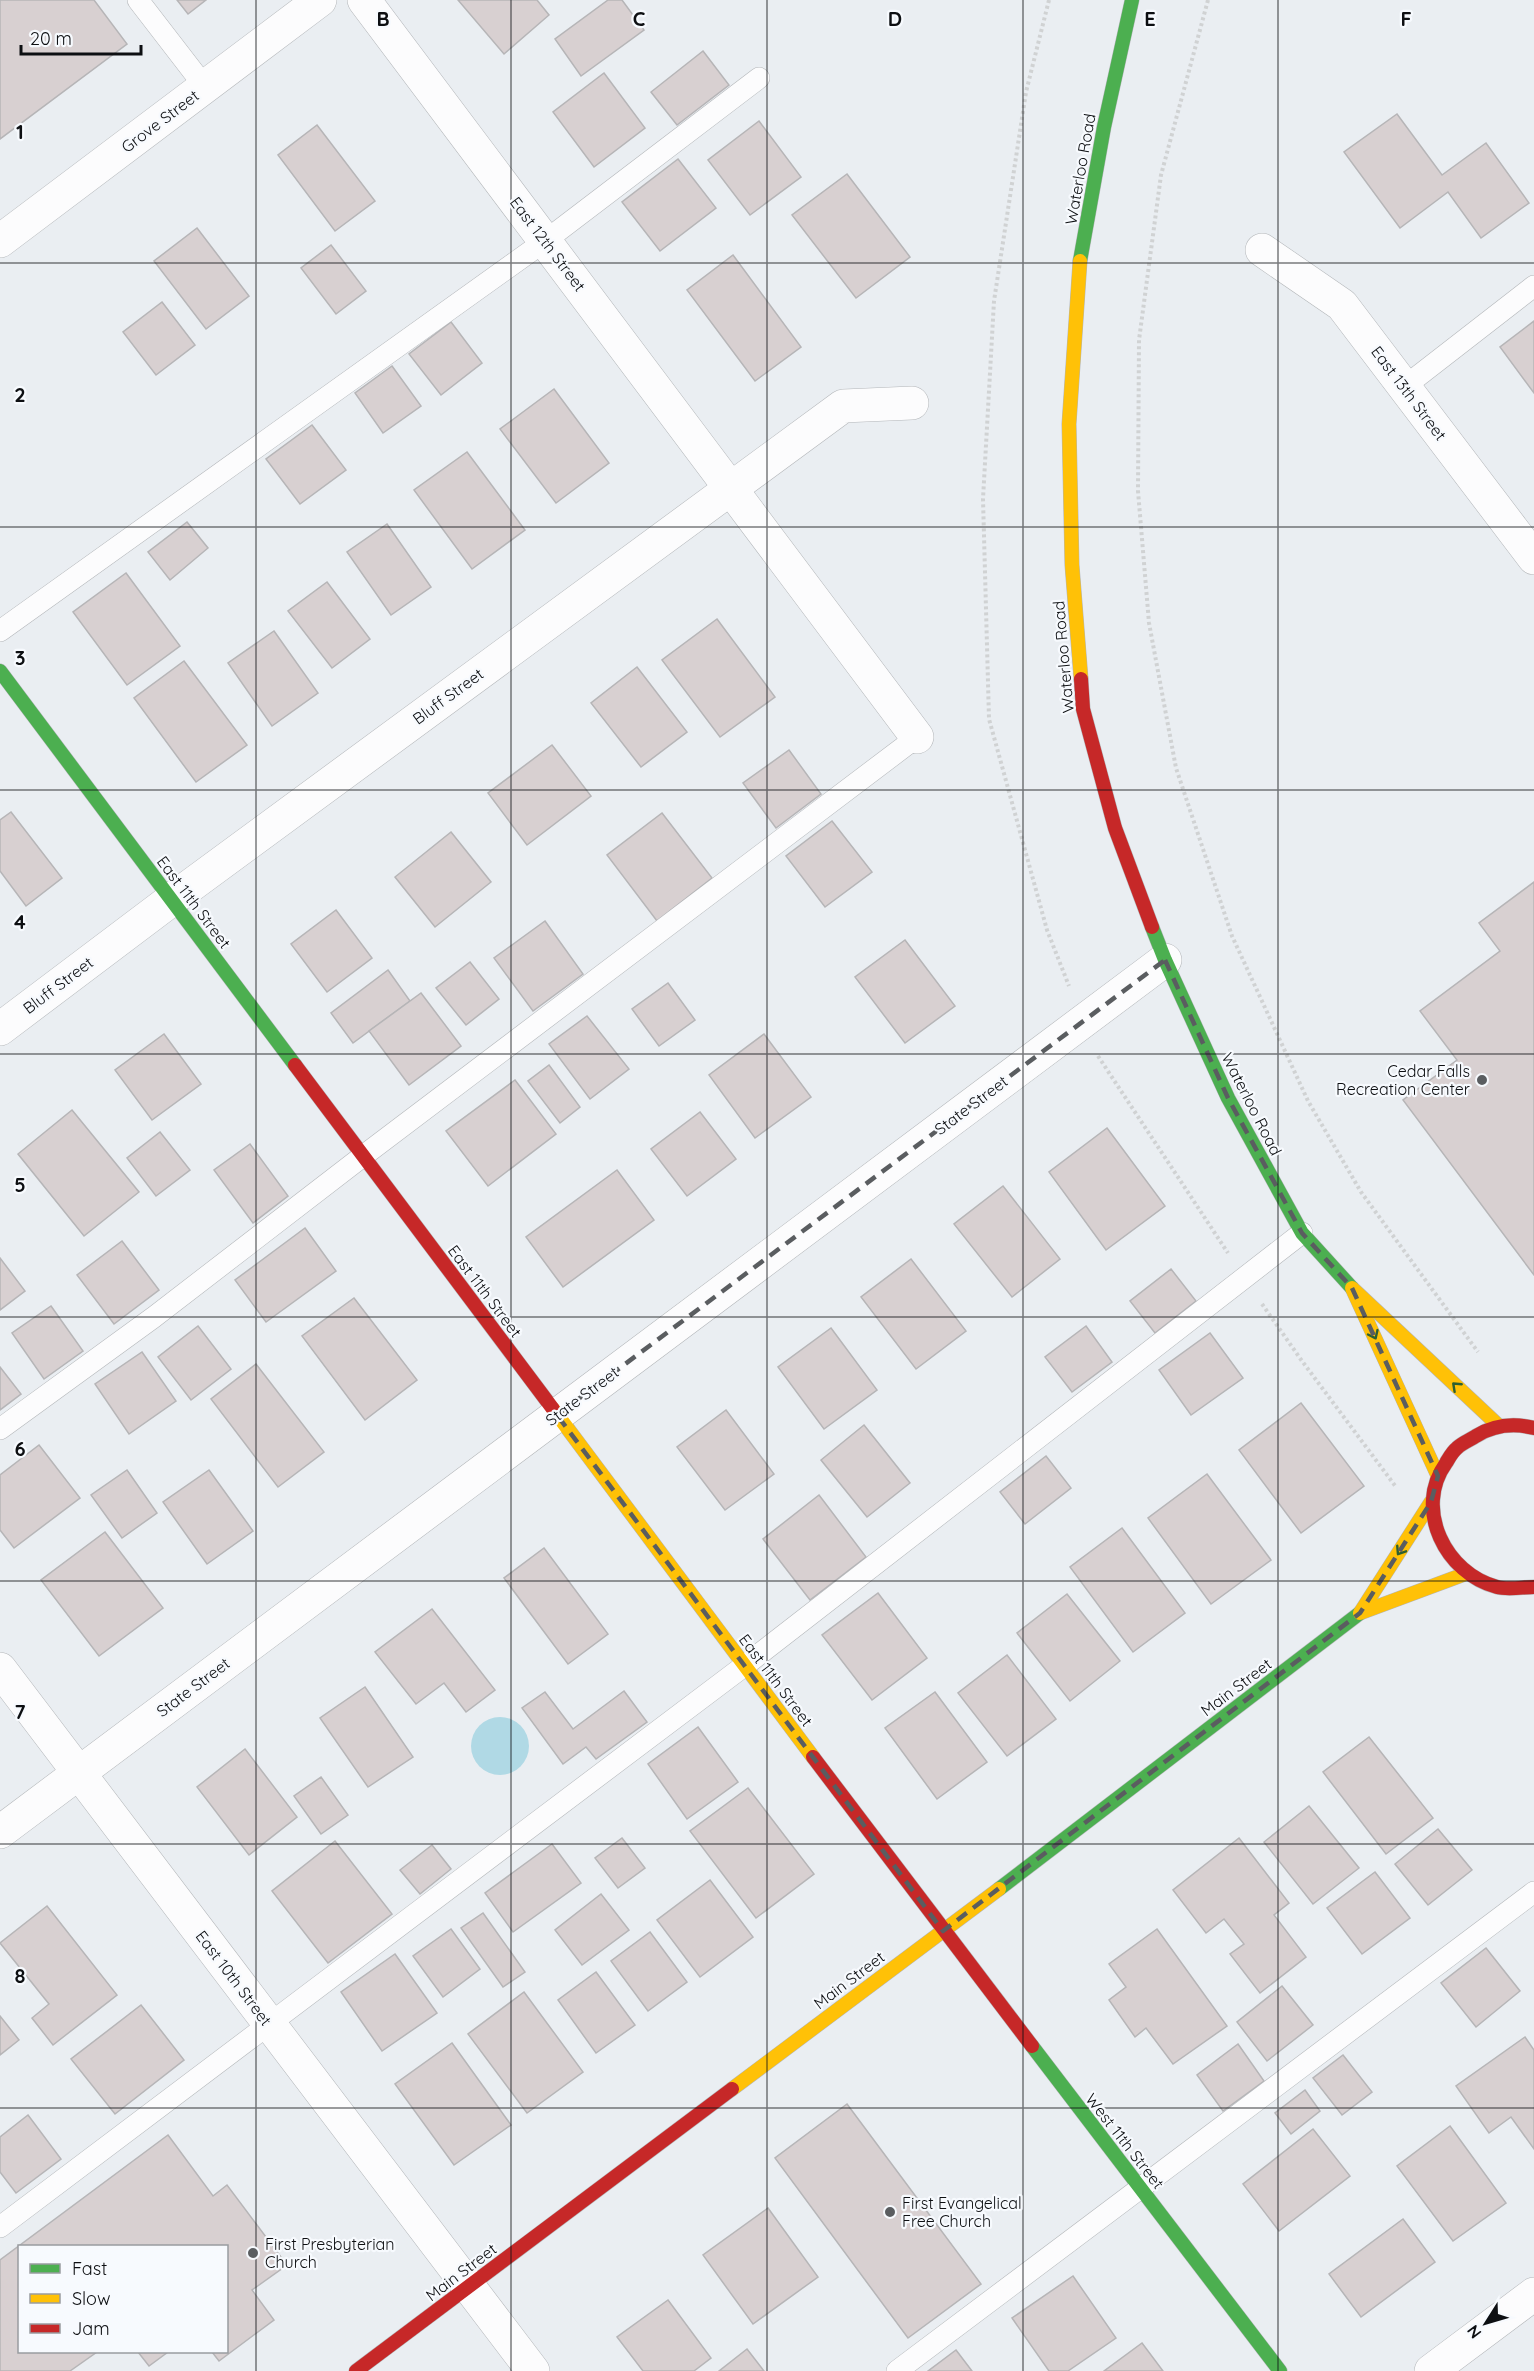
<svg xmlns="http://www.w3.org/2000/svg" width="1534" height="2371" font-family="Quicksand,sans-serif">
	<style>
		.water { fill: #b0d9e5 }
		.building { fill: #d8d0d1; stroke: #b6b5b7; stroke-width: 1.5 }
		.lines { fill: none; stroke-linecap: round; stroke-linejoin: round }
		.lane-casing { stroke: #b3b6b9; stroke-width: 22 }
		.street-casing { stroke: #b3b6b9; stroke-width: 34 }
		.fast-casing { stroke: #b3b6b9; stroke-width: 15 }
		.slow-casing { stroke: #b3b6b9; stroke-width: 15 }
		.jam-casing { stroke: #b3b6b9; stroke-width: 15 }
		.path { stroke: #d0d2d3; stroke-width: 4; stroke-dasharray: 3 3; stroke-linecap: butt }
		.lane { stroke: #fcfcfd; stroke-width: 21 }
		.street { stroke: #fcfcfd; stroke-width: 33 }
		.fast { stroke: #4caf50; stroke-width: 14 }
		.slow { stroke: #ffc107; stroke-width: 14 }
		.jam { stroke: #c62828; stroke-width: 14 }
		.oneway { stroke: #2c5f31 }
		.marked { fill: none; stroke: #5a5d60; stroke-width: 4.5; stroke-dasharray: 12 8; stroke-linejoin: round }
		.grid { fill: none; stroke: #0d0f12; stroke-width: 1.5; stroke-opacity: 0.55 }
		.poi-dot { fill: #5a5d60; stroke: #f7fafe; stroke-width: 2 }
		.labels { text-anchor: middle; stroke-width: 4.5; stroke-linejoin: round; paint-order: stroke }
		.street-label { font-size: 16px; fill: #0d0f12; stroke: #f7fafe }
		.poi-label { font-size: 16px; fill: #0d0f12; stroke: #f7fafe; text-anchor: start }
		.grid-label { font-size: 20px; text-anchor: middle; font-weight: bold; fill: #0d0f12; stroke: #f7fafe; stroke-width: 4.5; stroke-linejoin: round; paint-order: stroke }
	</style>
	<rect width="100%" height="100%" fill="#eaeef2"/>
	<circle class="water" cx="500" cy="1746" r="29"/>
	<g class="building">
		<polygon points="0,0 94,0 127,44 0,139"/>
		<polygon points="177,0 206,0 188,14"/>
		<polygon points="458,0 537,0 549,15 504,54"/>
		<polygon points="608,0 622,0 644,30 581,76 555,39"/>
		<polygon points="703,51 729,85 677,125 651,92"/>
		<polygon points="604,73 645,128 594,167 553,112"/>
		<polygon points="1397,114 1442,175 1486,143 1529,203 1481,238 1448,192 1400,228 1344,152"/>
		<polygon points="759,121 801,177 750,215 708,160"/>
		<polygon points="317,125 375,201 335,231 278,155"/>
		<polygon points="678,159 716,208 660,251 622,202"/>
		<polygon points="847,174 910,257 856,298 792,215"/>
		<polygon points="197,228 249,296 206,329 154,261"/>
		<polygon points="331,245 366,291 336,314 301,268"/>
		<polygon points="733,255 801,347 755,381 687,290"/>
		<polygon points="162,302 195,345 156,375 123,332"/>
		<polygon points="1534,321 1534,393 1500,347"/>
		<polygon points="451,322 482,363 441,395 409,354"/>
		<polygon points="392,366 421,406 383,433 355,393"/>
		<polygon points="554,389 609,463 556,503 500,429"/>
		<polygon points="312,425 346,470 300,504 266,459"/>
		<polygon points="467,452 525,530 472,569 414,490"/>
		<polygon points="187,522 208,548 170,580 148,552"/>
		<polygon points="387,524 431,587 391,615 347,552"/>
		<polygon points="126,573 180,646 127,685 73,612"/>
		<polygon points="327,582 370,639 332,668 288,611"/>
		<polygon points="717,619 775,697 720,737 662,660"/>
		<polygon points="274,631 318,693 272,726 228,663"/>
		<polygon points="184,661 247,745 196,782 134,698"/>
		<polygon points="637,667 687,732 641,767 591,703"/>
		<polygon points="552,745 591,796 527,845 488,793"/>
		<polygon points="789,750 821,794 776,828 743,783"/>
		<polygon points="11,812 62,878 26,906 0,871 0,820"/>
		<polygon points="662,813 712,878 657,921 607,855"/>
		<polygon points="832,821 872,872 825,907 786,856"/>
		<polygon points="451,832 491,882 435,927 395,877"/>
		<polygon points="1534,882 1534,1275 1403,1100 1457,1060 1420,1011 1500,951 1479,923"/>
		<polygon points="336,910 372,958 327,992 291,944"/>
		<polygon points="545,921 583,974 533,1011 494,958"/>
		<polygon points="905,940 955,1006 905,1043 855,977"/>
		<polygon points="470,962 499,999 466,1025 436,988"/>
		<polygon points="388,970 410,1001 353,1043 331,1013"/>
		<polygon points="668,983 695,1020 659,1046 632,1009"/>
		<polygon points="421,993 461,1046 409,1085 369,1031"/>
		<polygon points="587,1016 629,1069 590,1099 549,1044"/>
		<polygon points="164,1034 201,1084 152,1120 115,1070"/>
		<polygon points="764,1034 811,1097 755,1138 709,1075"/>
		<polygon points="549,1065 580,1107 560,1123 528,1081"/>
		<polygon points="515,1080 556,1134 488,1186 446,1131"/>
		<polygon points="72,1110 139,1192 84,1236 18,1154"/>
		<polygon points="700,1112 736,1159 687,1196 651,1149"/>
		<polygon points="1107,1128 1165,1206 1106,1250 1049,1172"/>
		<polygon points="160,1132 190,1170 156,1196 127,1158"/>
		<polygon points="250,1144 288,1196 253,1223 214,1170"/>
		<polygon points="617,1170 654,1220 563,1287 526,1237"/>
		<polygon points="1003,1186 1060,1259 1012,1297 954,1224"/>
		<polygon points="305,1228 336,1271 266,1322 235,1280"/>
		<polygon points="122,1241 159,1290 114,1324 77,1275"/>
		<polygon points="0,1258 25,1291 0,1310"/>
		<polygon points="911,1259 966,1331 916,1369 861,1297"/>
		<polygon points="1171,1269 1196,1301 1155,1333 1130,1301"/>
		<polygon points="354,1298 417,1380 365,1420 302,1336"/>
		<polygon points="51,1306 83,1351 44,1379 12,1333"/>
		<polygon points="198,1326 231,1369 191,1400 158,1357"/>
		<polygon points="1086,1326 1112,1362 1072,1392 1045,1357"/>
		<polygon points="831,1328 877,1390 824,1429 778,1367"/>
		<polygon points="1210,1333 1243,1378 1191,1415 1159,1370"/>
		<polygon points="142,1352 176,1401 129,1434 95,1384"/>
		<polygon points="256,1364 324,1452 278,1487 211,1399"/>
		<polygon points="0,1367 21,1394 0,1410"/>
		<polygon points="1301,1403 1364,1486 1301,1533 1239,1450"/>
		<polygon points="726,1410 774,1474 725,1510 677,1447"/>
		<polygon points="864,1425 910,1483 867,1517 821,1460"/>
		<polygon points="39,1445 80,1498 14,1548 0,1530 0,1475"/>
		<polygon points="1046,1456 1071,1488 1025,1524 1000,1492"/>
		<polygon points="127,1470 157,1513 122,1538 91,1495"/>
		<polygon points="209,1470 253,1531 207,1564 163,1502"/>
		<polygon points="1207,1474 1271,1560 1211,1604 1148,1518"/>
		<polygon points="819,1495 866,1557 810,1600 763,1539"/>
		<polygon points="1122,1528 1185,1613 1133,1652 1070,1567"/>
		<polygon points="105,1532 163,1608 99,1656 41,1580"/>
		<polygon points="544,1548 608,1634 568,1664 504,1578"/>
		<polygon points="878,1593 927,1658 872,1700 822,1635"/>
		<polygon points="1067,1594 1120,1661 1070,1701 1017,1633"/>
		<polygon points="432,1609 495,1690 466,1712 444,1683 416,1704 375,1652"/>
		<polygon points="1007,1655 1056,1719 1007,1756 958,1693"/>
		<polygon points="365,1687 413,1757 368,1787 320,1718"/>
		<polygon points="624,1691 647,1722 596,1759 586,1747 563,1764 522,1708 545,1692 573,1729"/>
		<polygon points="935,1692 987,1762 937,1799 885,1728"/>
		<polygon points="698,1727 738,1782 687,1819 648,1764"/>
		<polygon points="1369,1737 1433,1818 1386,1854 1323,1772"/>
		<polygon points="245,1749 297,1817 249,1855 197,1787"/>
		<polygon points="321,1777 348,1815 321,1834 294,1796"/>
		<polygon points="748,1788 814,1874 756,1918 690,1831"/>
		<polygon points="1309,1806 1359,1868 1313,1904 1264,1842"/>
		<polygon points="1438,1829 1472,1870 1428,1905 1395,1864"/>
		<polygon points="622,1838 645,1868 618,1888 595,1858"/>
		<polygon points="1239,1838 1289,1903 1274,1915 1306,1957 1260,1993 1230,1954 1244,1944 1224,1919 1206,1933 1173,1890"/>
		<polygon points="335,1841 392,1914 328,1963 272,1891"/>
		<polygon points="552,1844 581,1883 513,1932 485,1893"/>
		<polygon points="432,1845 451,1869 420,1894 400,1870"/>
		<polygon points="1375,1872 1410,1918 1362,1954 1327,1908"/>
		<polygon points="710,1880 753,1937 700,1977 657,1920"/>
		<polygon points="601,1894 629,1930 582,1965 555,1930"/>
		<polygon points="47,1906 117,1995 53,2045 32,2018 49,2004 0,1943"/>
		<polygon points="483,1913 525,1972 503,1987 461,1928"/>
		<polygon points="451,1929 480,1969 443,1997 413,1956"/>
		<polygon points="1157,1929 1227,2026 1173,2064 1146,2028 1135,2037 1109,2000 1126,1987 1109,1964"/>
		<polygon points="650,1932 687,1982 648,2011 611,1961"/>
		<polygon points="1486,1948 1520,1991 1476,2027 1441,1983"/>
		<polygon points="395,1954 437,2013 382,2051 341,1992"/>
		<polygon points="596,1972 635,2025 596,2053 558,2000"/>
		<polygon points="1282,1986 1313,2025 1267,2061 1237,2022"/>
		<polygon points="524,1992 583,2072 527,2113 468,2034"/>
		<polygon points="141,2005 184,2060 115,2114 71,2059"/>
		<polygon points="0,2016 19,2040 0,2055"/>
		<polygon points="1525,2037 1534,2050 1534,2149 1511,2117 1489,2133 1456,2086"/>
		<polygon points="452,2043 511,2125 454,2165 395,2084"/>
		<polygon points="1238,2044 1264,2081 1223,2111 1197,2075"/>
		<polygon points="1343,2055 1372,2092 1342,2115 1313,2078"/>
		<polygon points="1305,2090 1320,2111 1291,2134 1275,2113"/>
		<polygon points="847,2104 981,2284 908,2338 775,2158"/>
		<polygon points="28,2115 61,2159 16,2193 0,2172 0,2137"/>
		<polygon points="1450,2126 1506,2203 1453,2241 1397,2166"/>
		<polygon points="1313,2129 1350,2176 1279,2231 1243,2184"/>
		<polygon points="168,2135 213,2196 227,2185 287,2265 252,2290 274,2320 219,2361 212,2352 226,2352 226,2246 20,2246 20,2352 97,2352 70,2371 0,2371 0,2260"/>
		<polygon points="768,2208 818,2277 753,2324 703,2255"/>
		<polygon points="1403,2219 1435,2262 1361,2317 1329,2274"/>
		<polygon points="1073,2276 1116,2338 1068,2371 1049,2371 1012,2318"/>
		<polygon points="668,2300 711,2358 694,2371 643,2371 617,2337"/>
		<polygon points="1142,2343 1163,2371 1104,2371"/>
		<polygon points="747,2349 764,2371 719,2371"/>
		<polygon points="956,2350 972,2371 928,2371"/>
		<polygon points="138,2352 168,2352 149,2366"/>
	</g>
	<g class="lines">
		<g class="lane-casing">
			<g id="lane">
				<polyline points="138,0 205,87"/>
				<polyline points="1404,387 1534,286"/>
				<polyline points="0,631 545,241 759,78"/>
				<polyline points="0,1429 154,1317 363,1156 917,737"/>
				<polyline points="0,2227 744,1666 1302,1233"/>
				<polyline points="897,2371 1534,1892"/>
			</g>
		</g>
		<g class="street-casing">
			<g id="street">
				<polyline points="364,0 917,737"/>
				<polyline points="0,241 320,0"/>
				<polyline points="1262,250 1342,305 1534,558"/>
				<polyline points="0,1029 171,900 843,406 912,403"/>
				<polyline points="0,1669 533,2371"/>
				<polyline points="0,1832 1165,960"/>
				<polyline points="1431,2371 1534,2294"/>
			</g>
		</g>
		<g class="fast-casing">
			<g id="fast">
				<polyline points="1080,261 1104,127 1132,0"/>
				<polyline points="0,671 295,1065"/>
				<polyline points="1152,927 1165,960 1228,1098 1302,1233 1352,1288"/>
				<polyline points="999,1889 1360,1613"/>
				<polyline points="1032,2046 1280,2371"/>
			</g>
		</g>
		<g class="slow-casing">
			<g id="slow">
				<polyline points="1080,261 1069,424 1072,565 1081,679"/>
				<polyline points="553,1409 813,1757"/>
				<polyline points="1438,1476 1352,1288 1499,1426"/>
				<polyline points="1431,1502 1360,1613 1465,1574"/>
				<polyline points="732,2089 999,1889"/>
			</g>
		</g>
		<g class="jam-casing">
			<g id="jam">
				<polyline points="1081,679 1083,709 1115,828 1152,927"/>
				<polyline points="295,1065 553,1409"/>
				<path d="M 1534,1428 C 1514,1423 1494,1425 1476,1436 C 1470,1440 1462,1443 1457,1448 C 1452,1452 1449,1458 1446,1463 C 1413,1509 1446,1574 1497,1587 C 1508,1590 1523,1587 1534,1587"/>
				<polyline points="813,1757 1032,2046"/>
				<polyline points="356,2371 732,2089"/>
			</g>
		</g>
		<g class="path">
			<polyline points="1049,0 1026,92 994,301 983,499 989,719 1047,930 1069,986"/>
			<polyline points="1208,0 1161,175 1139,340 1138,491 1149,623 1176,768 1232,936 1308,1101 1361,1192 1478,1352"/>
			<polyline points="1098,1056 1228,1253"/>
			<polyline points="1262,1304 1302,1361 1396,1487"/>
		</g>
		<use href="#lane" class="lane"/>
		<use href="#street" class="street"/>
		<use href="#fast" class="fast"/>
		<use href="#slow" class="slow"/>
		<use href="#jam" class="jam"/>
	</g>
	<defs><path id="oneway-chevron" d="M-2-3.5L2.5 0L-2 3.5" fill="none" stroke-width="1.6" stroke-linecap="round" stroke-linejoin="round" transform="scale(1.5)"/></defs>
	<g class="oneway">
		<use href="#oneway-chevron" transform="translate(1374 1335) rotate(65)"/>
		<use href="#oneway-chevron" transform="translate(1456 1386) rotate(-137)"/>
		<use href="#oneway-chevron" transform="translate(1400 1551) rotate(123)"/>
	</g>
	<path class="marked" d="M 1165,960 L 1228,1098 L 1302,1233 L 1352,1288 L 1438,1476 L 1431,1502 L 1360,1613 L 943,1931 L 557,1415 Z"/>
	<path class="grid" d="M 256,0 L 256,2371M 511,0 L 511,2371M 767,0 L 767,2371M 1023,0 L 1023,2371M 1278,0 L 1278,2371M 0,263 L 1534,263M 0,527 L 1534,527M 0,790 L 1534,790M 0,1054 L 1534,1054M 0,1317 L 1534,1317M 0,1581 L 1534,1581M 0,1844 L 1534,1844M 0,2108 L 1534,2108"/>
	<g class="poi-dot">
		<circle cx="1482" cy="1080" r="6"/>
		<circle cx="890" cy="2212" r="6"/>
		<circle cx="253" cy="2253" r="6"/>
	</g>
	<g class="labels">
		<g class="street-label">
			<text transform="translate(160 121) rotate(-37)" y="6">Grove Street</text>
			<text transform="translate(1080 169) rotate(-80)" y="6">Waterloo Road</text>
			<text transform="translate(548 244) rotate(53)" y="6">East 12th Street</text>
			<text transform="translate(1409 393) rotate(53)" y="6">East 13th Street</text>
			<text transform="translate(1063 657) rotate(-95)" y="6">Waterloo Road</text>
			<text transform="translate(448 696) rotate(-36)" y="6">Bluff Street</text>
			<text transform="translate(194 902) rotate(53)" y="6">East 11th Street</text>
			<text transform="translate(58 985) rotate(-37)" y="6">Bluff Street</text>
			<text transform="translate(1252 1104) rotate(63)" y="6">Waterloo Road</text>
			<text transform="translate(971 1105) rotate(-37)" y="6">State Street</text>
			<text transform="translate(485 1291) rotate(53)" y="6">East 11th Street</text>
			<text transform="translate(582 1396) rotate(-37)" y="6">State Street</text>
			<text transform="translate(776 1680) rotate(53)" y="6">East 11th Street</text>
			<text transform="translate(193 1687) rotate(-37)" y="6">State Street</text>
			<text transform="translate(1236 1687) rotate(-37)" y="6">Main Street</text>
			<text transform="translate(234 1978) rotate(53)" y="6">East 10th Street</text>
			<text transform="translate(849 1980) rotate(-37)" y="6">Main Street</text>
			<text transform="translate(1125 2141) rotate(52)" y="6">West 11th Street</text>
			<text transform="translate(461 2272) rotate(-37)" y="6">Main Street</text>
		</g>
		<g class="poi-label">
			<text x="1470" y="1077" text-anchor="end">Cedar Falls<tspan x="1470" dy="18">Recreation Center</tspan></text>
			<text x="902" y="2209">First Evangelical<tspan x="902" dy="18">Free Church</tspan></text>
			<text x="265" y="2250">First Presbyterian<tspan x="265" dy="18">Church</tspan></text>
		</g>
	</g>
	<g class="grid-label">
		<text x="383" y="26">B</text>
		<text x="639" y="26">C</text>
		<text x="895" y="26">D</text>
		<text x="1150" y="26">E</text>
		<text x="1406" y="26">F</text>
		<text x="20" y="139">1</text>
		<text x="20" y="402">2</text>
		<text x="20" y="665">3</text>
		<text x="20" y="929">4</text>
		<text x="20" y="1192">5</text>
		<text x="20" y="1456">6</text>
		<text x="20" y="1719">7</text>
		<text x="20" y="1983">8</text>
	</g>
	<rect x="18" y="2245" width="210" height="108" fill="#f7fafe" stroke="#999ca0" stroke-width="1.5"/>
	<rect x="30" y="2264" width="30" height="9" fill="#4caf50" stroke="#999ca0" stroke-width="1.5"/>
	<text x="72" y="2275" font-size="18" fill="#0d0f12">Fast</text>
	<rect x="30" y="2294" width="30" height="9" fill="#ffc107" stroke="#999ca0" stroke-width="1.5"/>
	<text x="72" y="2305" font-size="18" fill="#0d0f12">Slow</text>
	<rect x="30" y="2324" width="30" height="9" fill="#c62828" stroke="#999ca0" stroke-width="1.5"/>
	<text x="72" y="2335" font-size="18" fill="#0d0f12">Jam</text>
	<g transform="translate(1486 2323) rotate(233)" stroke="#f7fafe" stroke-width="4.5" paint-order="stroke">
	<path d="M0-4.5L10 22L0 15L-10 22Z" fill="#0d0f12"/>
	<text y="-9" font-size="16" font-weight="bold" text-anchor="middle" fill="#0d0f12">N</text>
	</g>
	<path d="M21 45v9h120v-9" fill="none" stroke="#0d0f12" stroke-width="3"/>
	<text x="30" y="45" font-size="18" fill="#0d0f12" stroke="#f7fafe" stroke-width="4.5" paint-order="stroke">20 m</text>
</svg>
